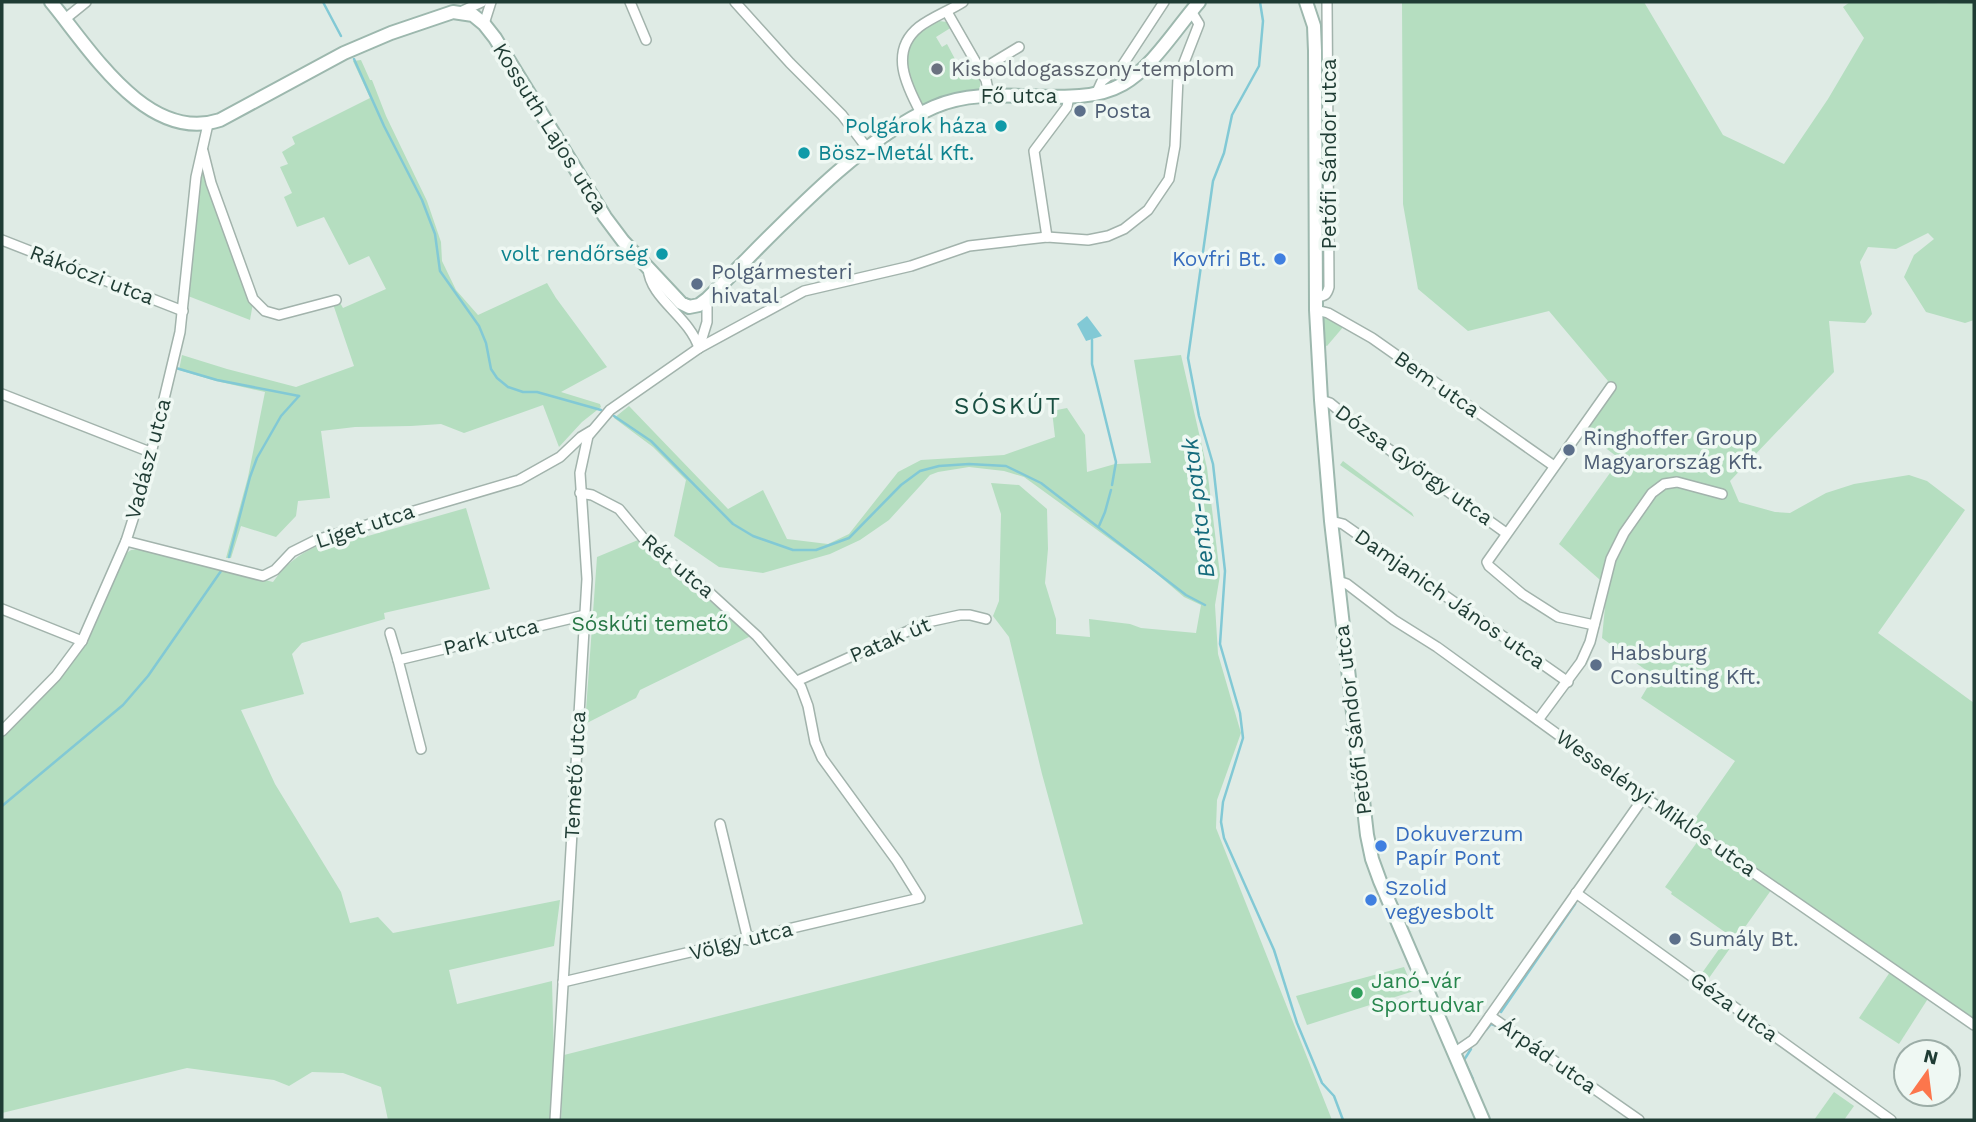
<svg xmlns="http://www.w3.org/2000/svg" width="1976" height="1122" font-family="'Work Sans',sans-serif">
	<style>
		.green { fill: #b5dec0 }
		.water { fill: #82c9d5 }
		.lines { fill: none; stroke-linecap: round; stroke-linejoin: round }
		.stream { stroke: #82c9d5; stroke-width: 2.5 }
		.street-casing { stroke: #a2b3ac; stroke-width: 12 }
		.secondary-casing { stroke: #9db8ae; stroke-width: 16 }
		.street { stroke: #fff; stroke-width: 9 }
		.secondary { stroke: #fff; stroke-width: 12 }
		.worship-dot { fill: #6b7280; stroke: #eff8f3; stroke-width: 2.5 }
		.service-dot { fill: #5c6f8a; stroke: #eff8f3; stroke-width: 2.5 }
		.culture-dot { fill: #0f9aa8; stroke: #eff8f3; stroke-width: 2.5 }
		.shop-dot { fill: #3f7fe0; stroke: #eff8f3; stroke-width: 2.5 }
		.leisure-dot { fill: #2e9e5b; stroke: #eff8f3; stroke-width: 2.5 }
		.labels { text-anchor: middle; stroke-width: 7; stroke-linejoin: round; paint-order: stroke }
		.worship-label { font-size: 21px; fill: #5b616d; stroke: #eff8f3; text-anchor: start }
		.street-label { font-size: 21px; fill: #1f3c34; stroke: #eff8f3 }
		.service-label { font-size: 21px; fill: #4e5e75; stroke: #eff8f3; text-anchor: start }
		.culture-label { font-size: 21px; fill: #0d838f; stroke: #eff8f3; text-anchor: end }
		.shop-label { font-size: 21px; fill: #366cbe; stroke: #eff8f3; text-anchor: start }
		.park-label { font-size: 21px; fill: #267644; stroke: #eff8f3 }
		.leisure-label { font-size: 21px; fill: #27864d; stroke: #eff8f3; text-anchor: start }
		.water-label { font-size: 23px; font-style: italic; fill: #156b7c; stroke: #eff8f3 }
		.quarter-label { font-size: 24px; letter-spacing: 2px; fill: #194f42; stroke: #eff8f3 }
	</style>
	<rect width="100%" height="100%" fill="#dfebe5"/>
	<g class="green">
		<path d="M 1402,2 L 1644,2 L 1723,135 L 1784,164 L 1828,99 L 1864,38 L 1843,7 L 1850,2 L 1928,2 C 1939,5 1961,2 1974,2 L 1974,320 L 1965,323 L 1926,312 L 1904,277 L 1914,255 L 1934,239 L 1928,233 L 1896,249 L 1868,247 L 1860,262 L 1872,314 L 1865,323 L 1829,321 L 1834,372 L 1730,481 L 1739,502 L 1775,512 L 1790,513 L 1826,493 L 1854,484 L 1909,475 L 1927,481 L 1965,510 L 1878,633 L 1974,703 L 1974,1025 L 1774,886 L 1709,978 L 1702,973 L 1729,935 L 1671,894 L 1672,892 L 1665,887 L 1700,838 L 1689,827 L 1735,761 L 1641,698 L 1654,676 L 1602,638 L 1607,586 L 1559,544 L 1620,459 L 1578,427 L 1608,381 L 1549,311 L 1468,331 L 1418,289 L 1403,204 Z"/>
		<path d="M 939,21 L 947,22 L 952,27 L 936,37 L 942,47 L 947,44 L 956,61 L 951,63 L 957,74 L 973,65 L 980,77 L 980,89 L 952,94 L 924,107 L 920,102 C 905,63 894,43 939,21 Z"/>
		<polygon points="361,60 370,80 372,80 386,116 427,201 441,242 442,261 456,290 478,315 547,283 556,298 607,367 561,392 600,404 601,407 582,422 559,447 543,405 464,433 441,424 411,426 355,427 321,431 330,498 298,501 296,516 276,537 241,526 231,558 226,558 248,477 265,392 216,381 179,370 182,355 227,369 296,387 354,366 333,304 339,301 343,308 386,289 369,256 349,265 324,217 297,227 284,197 292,193 280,167 288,164 282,152 295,144 292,137 370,98 353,61"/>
		<polygon points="203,167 253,303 250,320 188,296 199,177"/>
		<polygon points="1326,315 1344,326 1327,346 1322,344 1322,318"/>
		<polygon points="1181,355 1207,468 1220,575 1215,605 1218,654 1241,733 1217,800 1216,828 1332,1120 561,1120 564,1055 1083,924 1042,774 1009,637 993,616 999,601 1001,514 991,483 1019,485 1047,509 1048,549 1045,583 1056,619 1056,634 1090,637 1089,619 1130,624 1141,628 1196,633 1201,605 1184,597 1151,569 1024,477 1004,471 969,467 938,472 930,475 889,520 860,540 830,554 763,573 719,567 674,536 686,480 653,447 614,418 629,406 728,509 763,490 787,539 828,544 849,534 898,472 921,460 1004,455 1055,437 1052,411 1067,408 1085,435 1087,472 1115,464 1151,463 1134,360"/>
		<polygon points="1343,461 1412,513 1414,517 1340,465"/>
		<path d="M 466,508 L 490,589 L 384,613 L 385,619 L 302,643 L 292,654 L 304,694 L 241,710 L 275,784 L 341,892 L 350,923 L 378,917 L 393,933 L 560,900 L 554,946 L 449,970 L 457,1004 L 552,981 L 554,1058 L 551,1120 L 388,1120 L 381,1087 L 343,1073 L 312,1072 L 289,1086 L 274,1080 L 187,1068 L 2,1113 L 2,736 C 33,704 69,673 90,634 C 104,609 113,581 125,554 L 131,550 L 139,549 L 273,582 C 298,547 326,543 365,530 L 368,536 Z"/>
		<polygon points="638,540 751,636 640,690 636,698 585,724 597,557"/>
		<polygon points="1404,967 1414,991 1307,1025 1296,996"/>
		<polygon points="1890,972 1929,997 1899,1044 1859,1018"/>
		<polygon points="1834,1092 1854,1106 1844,1120 1814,1120"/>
	</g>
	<polygon class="water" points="1087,316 1102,336 1086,341 1077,324"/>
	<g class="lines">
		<g class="stream">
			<polyline points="323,2 341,36"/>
			<polyline points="1260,2 1263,21 1259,66 1232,115 1224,153 1213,181 1188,358 1199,416 1213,464 1225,571 1220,644 1240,713 1243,738 1223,802 1221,822 1224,838 1274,950 1297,1023 1322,1083 1334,1096 1343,1120"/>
			<polyline points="354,59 384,126 422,200 435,234 440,271 479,326 486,343 491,369 497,378 508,387 523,392 537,392 601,410"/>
			<polyline points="1092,340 1092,364 1116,462 1112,485"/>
			<polyline points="176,368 217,380 299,396"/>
			<polyline points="614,416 651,441 733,524 753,536 793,550 816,550 849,538 901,485 920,471 939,466 969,464 1006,466 1041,483 1186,595 1205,605"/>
			<polyline points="1099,526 1105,512 1111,490"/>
			<polyline points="229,557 250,477 257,458 281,416 299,396"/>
			<polyline points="2,806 123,705 148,676 221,571"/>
			<polyline points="1501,1012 1575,904"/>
			<polyline points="1486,1030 1491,1024 1497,1026"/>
			<polyline points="1471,1049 1464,1060 1473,1079"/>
		</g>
		<g class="street-casing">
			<g id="street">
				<polyline points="630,2 646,40"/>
				<polyline points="735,2 790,63 842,115 867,148"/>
				<polyline points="460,12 482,2"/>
				<polyline points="947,12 986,80 989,94"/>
				<polyline points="65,19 86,2"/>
				<polyline points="484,24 491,2"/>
				<polyline points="981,70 1019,47"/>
				<polyline points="1097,92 1102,81 1122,66 1164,2"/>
				<path d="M 921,113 C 906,85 889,51 919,27 C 932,17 949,11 963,2"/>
				<polyline points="203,151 211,183 253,299 265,311 279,315 336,300"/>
				<polyline points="1047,237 1034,151 1067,107 1069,96"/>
				<polyline points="2,240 183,311"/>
				<path d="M 648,268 C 650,299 689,316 699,348 L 804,291 L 911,266 L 969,246 L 1047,237 L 1088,240 L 1108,236 L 1124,229 L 1148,210 L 1169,179 L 1175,146 L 1178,78 L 1199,24 L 1191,11"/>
				<path d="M 1316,297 C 1325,296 1327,295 1329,287 L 1327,2"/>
				<polyline points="1316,310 1328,313 1372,338 1554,466"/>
				<polyline points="2,394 150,452"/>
				<polyline points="1321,400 1330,403 1373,438 1506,533"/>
				<polyline points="1331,521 1343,524 1568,682"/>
				<polyline points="126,541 263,576 275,570 292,552 316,540 519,480 560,457 581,437 591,431"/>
				<polyline points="1338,581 1347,584 1394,620 1437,647 1644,797 1974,1025"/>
				<polyline points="2,609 82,641"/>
				<polyline points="1594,625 1558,617 1522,594 1489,566 1487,562 1611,387"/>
				<polyline points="390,633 398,660"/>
				<polyline points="797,681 928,622 960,615 970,615 986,619"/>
				<polyline points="1538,720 1581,662 1590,642 1611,559 1624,533 1652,493 1664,484 1677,482 1722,494"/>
				<polyline points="2,731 56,676 82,641 126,541 142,491 180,332 196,177 208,124"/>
				<polyline points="421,749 398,660 585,615"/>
				<polyline points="720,824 748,940"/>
				<polyline points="1576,893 1891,1120"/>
				<polyline points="563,982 920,898 897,861 822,758 815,742 808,706 801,687 757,636 710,593 661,555 644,539 619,509 592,495 580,493"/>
				<polyline points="1490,1016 1639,1120"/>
				<polyline points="1454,1053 1473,1040 1644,797"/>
				<polyline points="555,1120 587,579 580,473 588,436 610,410 699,348 707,322 707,299"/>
			</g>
		</g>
		<g class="secondary-casing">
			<g id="secondary">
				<path d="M 51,2 C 90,49 147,144 220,120 L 344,53 L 391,33 L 453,12 L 473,15 L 484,24 L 495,38 L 605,217 L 623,241 L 681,303 L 689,307 L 699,305 L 707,299 C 772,236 852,143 934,107 C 994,80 1072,113 1123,84 C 1152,68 1177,27 1199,2"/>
				<polyline points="1306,2 1314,26 1315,51 1316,310 1321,400 1331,521 1367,835 1372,859 1380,881 1483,1120"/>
			</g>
		</g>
		<use href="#street" class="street"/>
		<use href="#secondary" class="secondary"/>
	</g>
	<circle class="worship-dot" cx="937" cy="69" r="7"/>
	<g class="service-dot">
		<circle cx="1080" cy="111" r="7"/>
		<circle cx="697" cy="284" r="7"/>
		<circle cx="1569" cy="450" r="7"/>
		<circle cx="1596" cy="665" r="7"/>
		<circle cx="1675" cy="939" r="7"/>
	</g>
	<g class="culture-dot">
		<circle cx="1001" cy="126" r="7"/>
		<circle cx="804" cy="153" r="7"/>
		<circle cx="662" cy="254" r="7"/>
	</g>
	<g class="shop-dot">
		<circle cx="1280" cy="259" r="7"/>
		<circle cx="1381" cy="846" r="7"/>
		<circle cx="1371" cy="900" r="7"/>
	</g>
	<circle class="leisure-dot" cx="1357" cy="993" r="7"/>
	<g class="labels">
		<g class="worship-label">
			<text x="951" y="76">Kisboldogasszony-templom</text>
		</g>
		<g class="street-label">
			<text x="1019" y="103">Fő utca</text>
			<text transform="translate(550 128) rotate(58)" y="7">Kossuth Lajos utca</text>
			<text transform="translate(1329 154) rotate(-90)" y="7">Petőfi Sándor utca</text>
			<text transform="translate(92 275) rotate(21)" y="7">Rákóczi utca</text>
			<text transform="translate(1437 384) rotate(35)" y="7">Bem utca</text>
			<text transform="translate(148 459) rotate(-75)" y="7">Vadász utca</text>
			<text transform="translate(1414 465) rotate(36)" y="7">Dózsa György utca</text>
			<text transform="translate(365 526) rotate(-18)" y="7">Liget utca</text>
			<text transform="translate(678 566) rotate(40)" y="7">Rét utca</text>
			<text transform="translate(1450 599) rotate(35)" y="7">Damjanich János utca</text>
			<text transform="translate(491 637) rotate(-14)" y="7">Park utca</text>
			<text transform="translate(890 640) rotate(-23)" y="7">Patak út</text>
			<text transform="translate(1353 720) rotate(-97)" y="7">Petőfi Sándor utca</text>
			<text transform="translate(575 775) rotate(-87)" y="7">Temető utca</text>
			<text transform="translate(1656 803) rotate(35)" y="7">Wesselényi Miklós utca</text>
			<text transform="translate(741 941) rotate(-14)" y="7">Völgy utca</text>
			<text transform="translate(1734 1007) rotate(36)" y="7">Géza utca</text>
			<text transform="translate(1548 1056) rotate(35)" y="7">Árpád utca</text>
		</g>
		<g class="service-label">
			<text x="1094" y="118">Posta</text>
			<text x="711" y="279">Polgármesteri<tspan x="711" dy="24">hivatal</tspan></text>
			<text x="1583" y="445">Ringhoffer Group<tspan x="1583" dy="24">Magyarország Kft.</tspan></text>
			<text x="1610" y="660">Habsburg<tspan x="1610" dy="24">Consulting Kft.</tspan></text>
			<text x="1689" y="946">Sumály Bt.</text>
		</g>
		<g class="culture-label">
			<text x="987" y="133">Polgárok háza</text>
			<text x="818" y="160" text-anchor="start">Bösz-Metál Kft.</text>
			<text x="648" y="261">volt rendőrség</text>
		</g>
		<g class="shop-label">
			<text x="1266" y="266" text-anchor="end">Kovfri Bt.</text>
			<text x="1395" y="841">Dokuverzum<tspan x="1395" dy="24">Papír Pont</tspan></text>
			<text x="1385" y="895">Szolid<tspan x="1385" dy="24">vegyesbolt</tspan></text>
		</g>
		<g class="park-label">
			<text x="650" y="631">Sóskúti temető</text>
		</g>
		<g class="leisure-label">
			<text x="1371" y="988">Janó-vár<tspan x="1371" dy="24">Sportudvar</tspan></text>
		</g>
		<g class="water-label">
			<text transform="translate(1198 508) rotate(-97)" y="8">Benta-patak</text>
		</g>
		<g class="quarter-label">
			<text x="1008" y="414">SÓSKÚT</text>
		</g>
	</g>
	<rect width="1976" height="1122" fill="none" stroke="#1f3c34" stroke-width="7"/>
	<g transform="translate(1927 1073) rotate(14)"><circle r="33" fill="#eff8f3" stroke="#9cada7" stroke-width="2"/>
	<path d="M0-5L12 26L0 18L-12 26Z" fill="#fc764c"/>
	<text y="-10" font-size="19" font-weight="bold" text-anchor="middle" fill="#1f3c34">N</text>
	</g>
</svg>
